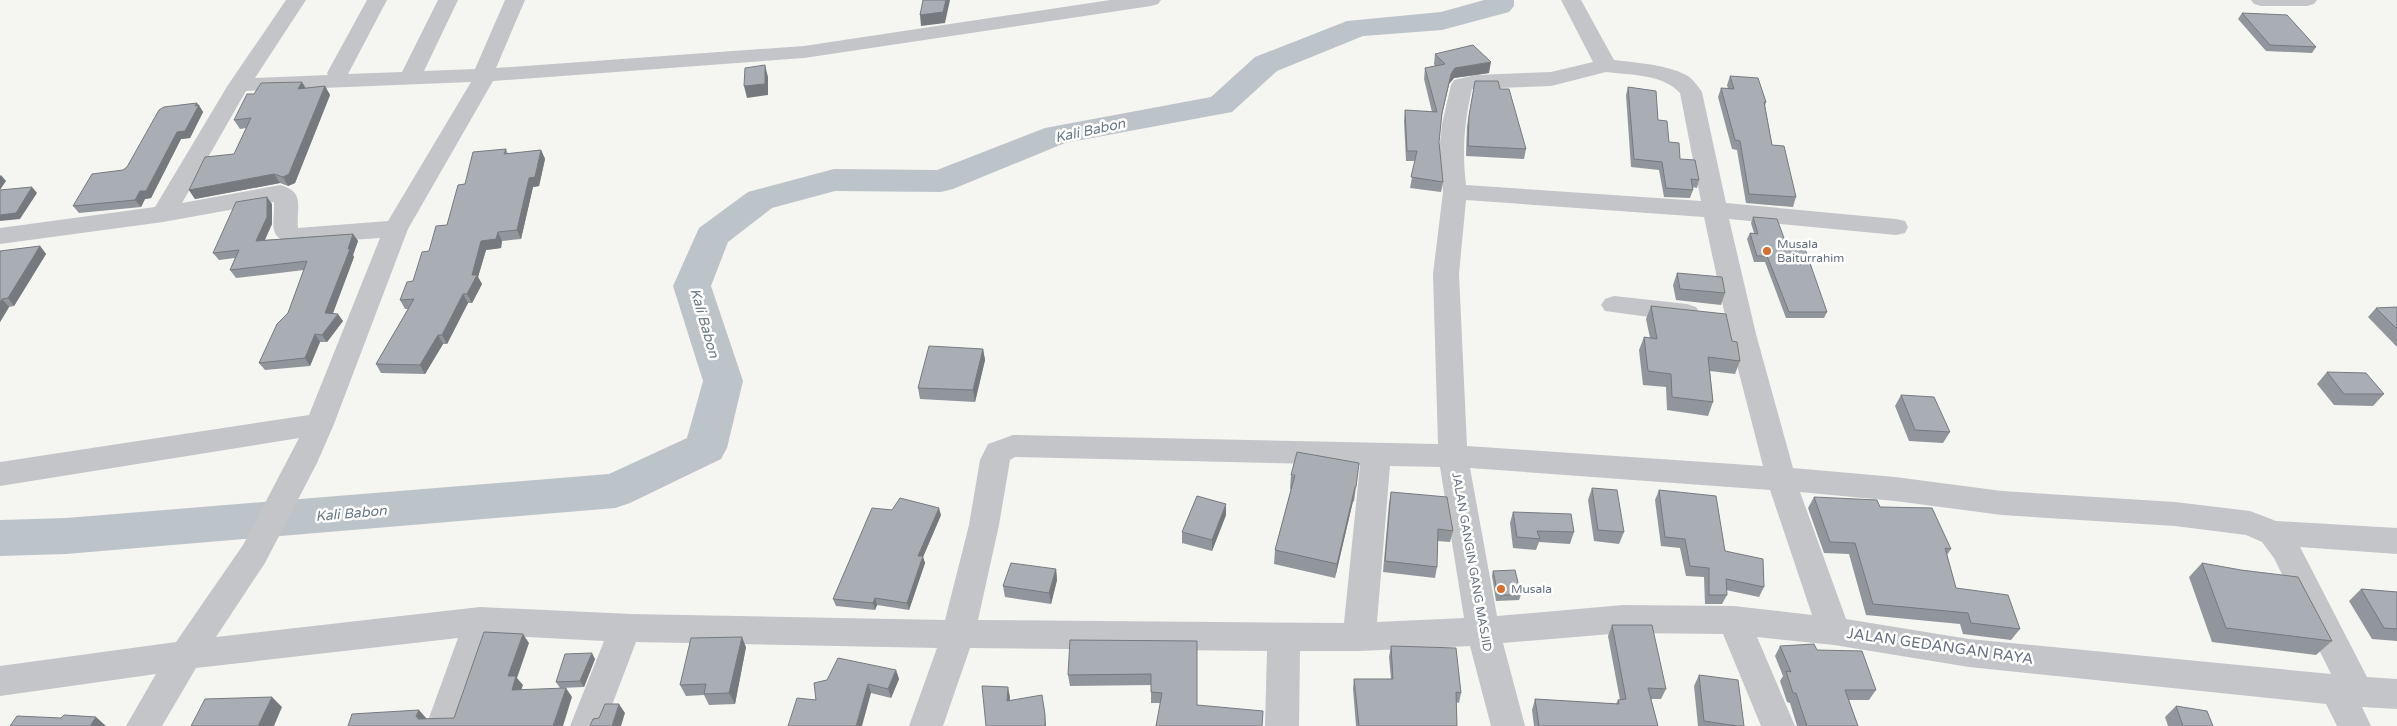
<svg xmlns="http://www.w3.org/2000/svg" width="2397" height="726" font-family="'Varela Round',sans-serif">
	<style>
		.lines { fill: none; stroke-linecap: round; stroke-linejoin: round }
		.river { fill: #bcc4c9; fill-rule: evenodd }
		.minor { fill: #c3c5c9; fill-rule: evenodd }
		.wall { fill: #91969c }
		.shaded-wall { fill: #767a7f }
		.building { fill: #a9aeb5; stroke: #767a7f }
		.poi-dot { fill: #d86e2f; stroke: #fff; stroke-width: 2 }
		.labels { text-anchor: middle; stroke-width: 5; stroke-linejoin: round; paint-order: stroke }
		.poi-label { font-size: 12px; fill: #667181; stroke: #fff; text-anchor: start }
		.street-label { font-size: 12px; fill: #667181; stroke: #fff }
		.water-label { font-size: 14px; font-style: italic; fill: #677985; stroke: #fff }
		.near-street-label { font-size: 15px; fill: #667181; stroke: #fff }
	</style>
	<rect width="100%" height="100%" fill="#f5f5f2"/>
	<g class="lines">
		<polygon class="river" points="1484,0 1514,0 1514,6 1509,12 1442,30 1363,36 1277,71 1232,112 1065,143 953,189 941,192 835,191 772,208 728,242 711,286 743,381 727,448 721,459 630,503 615,508 66,554 0,556 0,520 66,518 609,474 687,438 703,381 673,286 699,228 748,192 834,169 937,170 1045,128 1211,97 1255,57 1347,21 1441,12"/>
		<g class="minor">
			<path d="M 286,0 L 306,0 L 255,78 L 328,75 L 327,73 L 367,0 L 387,0 L 348,74 L 402,72 L 438,0 L 458,0 L 424,71 L 475,69 L 505,0 L 525,0 L 496,68 L 804,46 L 1110,0 L 1161,0 L 1158,4 L 1151,6 L 804,58 L 493,81 L 408,229 L 334,424 L 317,463 L 265,563 L 216,637 L 480,607 L 631,614 L 945,620 L 969,525 L 980,460 L 988,444 L 1013,435 L 1438,444 L 1433,274 L 1443,192 L 1439,153 L 1442,124 L 1451,85 L 1454,80 L 1476,75 L 1551,72 L 1593,62 L 1561,0 L 1581,0 L 1614,60 C 1637,63 1665,64 1686,75 C 1692,78 1698,86 1702,92 L 1726,203 L 1896,219 L 1905,221 L 1908,227 L 1905,233 L 1896,235 L 1729,219 L 1756,334 L 1793,468 L 1895,477 L 2002,491 L 2175,502 L 2250,511 L 2276,521 L 2397,528 L 2397,554 L 2300,547 L 2367,677 L 2397,679 L 2397,709 L 2362,707 L 2371,726 L 2337,726 L 2326,704 L 1969,667 L 1834,645 L 1757,637 L 1795,726 L 1761,726 L 1723,634 L 1623,633 L 1503,643 L 1525,726 L 1491,726 L 1470,646 L 1359,651 L 1300,651 L 1299,726 L 1265,726 L 1267,651 L 970,648 L 943,726 L 909,726 L 937,648 L 636,642 L 604,726 L 570,726 L 604,641 L 491,635 L 460,726 L 426,726 L 458,638 L 196,668 L 162,726 L 126,726 L 156,674 L 0,696 L 0,666 L 176,642 L 243,545 L 299,438 L 0,486 L 0,462 L 309,415 L 380,238 L 293,244 C 266,237 275,224 274,202 L 163,222 L 0,244 L 0,228 L 155,207 L 228,85 ZM 1606,72 C 1630,75 1663,74 1680,93 L 1701,201 L 1466,185 C 1462,150 1464,124 1472,89 L 1551,86 ZM 471,82 L 388,221 L 298,228 C 296,207 306,192 280,185 L 182,203 L 246,91 ZM 1466,200 L 1704,217 L 1729,334 L 1763,466 L 1467,446 L 1459,274 ZM 1015,457 L 1360,465 L 1344,623 L 978,620 L 999,525 L 1010,460 ZM 1390,466 L 1440,467 L 1464,618 L 1377,622 ZM 1470,468 L 1770,490 L 1812,615 L 1734,606 L 1623,605 L 1497,616 ZM 1800,492 L 1895,501 L 2002,515 L 2175,526 L 2246,535 L 2262,542 L 2274,558 L 2331,674 L 1969,639 L 1846,619 Z"/>
			<polygon points="2251,0 2317,0 2314,4 2307,6 2261,6 2254,4"/>
			<polygon points="1614,296 1687,304 1696,307 1700,313 1696,319 1687,322 1605,311 1601,305 1605,299"/>
		</g>
	</g>
	<g class="wall">
		<polygon points="2242,13 2316,47 2312,53 2266,51 2238,19"/>
		<polygon points="1435,54 1489,73 1454,78 1449,84 1441,119 1439,142 1443,182 1441,192 1410,188 1415,161 1406,161 1404,121 1405,110 1432,112 1424,79 1425,68 1435,66 1434,64"/>
		<polygon points="1730,76 1766,102 1765,106 1772,145 1796,197 1793,207 1746,203 1737,150 1732,149 1718,97 1721,88 1728,89 1727,85"/>
		<polygon points="1475,81 1500,89 1526,149 1524,159 1466,156 1467,126"/>
		<polygon points="325,86 330,95 295,183 288,186 280,183 195,199 189,190 234,154 246,128 240,129 234,120 306,88"/>
		<polygon points="1628,87 1658,120 1669,142 1680,159 1699,180 1697,188 1692,187 1693,190 1690,198 1664,197 1659,170 1631,167 1626,95"/>
		<polygon points="198,105 199,105 203,112 190,138 181,139 151,198 145,199 141,207 79,213 73,206 127,167"/>
		<polygon points="506,149 508,154 541,150 545,159 539,186 533,187 521,239 502,241 501,248 486,250 478,277 482,284 472,303 468,303 447,344 443,344 425,374 381,373 376,364 408,309 405,309 400,300 413,281 429,251 447,225 465,184"/>
		<polygon points="272,204 272,224 264,240 353,234 358,241 353,255 354,257 333,313 343,321 327,342 320,342 310,366 265,370 259,363 288,313 304,270 236,278 230,270 235,258 219,260 213,253"/>
		<polygon points="1753,217 1785,241 1827,312 1824,318 1786,318 1765,262 1754,262 1747,239 1750,233 1754,233 1751,223"/>
		<polygon points="40,246 46,254 14,306 9,307 0,322 0,251"/>
		<polygon points="1677,273 1725,293 1721,305 1676,300 1673,285"/>
		<polygon points="1651,306 1732,341 1740,361 1735,374 1710,371 1713,402 1708,416 1667,410 1666,387 1643,385 1639,350 1644,337 1650,338 1646,319"/>
		<polygon points="2397,307 2397,347 2368,317 2376,308"/>
		<polygon points="983,349 985,360 975,402 920,399 918,388"/>
		<polygon points="2327,372 2384,394 2373,406 2334,405 2317,384"/>
		<polygon points="1901,395 1950,432 1943,443 1909,441 1895,406"/>
		<polygon points="1291,475 1356,487 1354,502 1353,501 1335,578 1274,564 1275,550 1291,489 1290,489"/>
		<polygon points="1592,488 1624,532 1619,544 1594,541 1588,500"/>
		<polygon points="1659,490 1764,587 1759,597 1726,590 1727,595 1722,604 1705,604 1704,577 1686,576 1680,548 1661,546 1655,500"/>
		<polygon points="1391,492 1453,531 1450,542 1437,541 1437,567 1435,578 1383,572 1389,503"/>
		<polygon points="1814,497 1880,507 1951,549 1947,555 1956,588 2020,629 2011,640 1963,634 1960,624 1866,615 1849,554 1824,553 1808,508"/>
		<polygon points="1513,512 1574,532 1570,544 1539,542 1536,550 1513,548 1510,523"/>
		<polygon points="941,515 923,557 925,563 909,610 877,605 875,610 836,606 833,599"/>
		<polygon points="1226,515 1212,551 1182,543 1182,532"/>
		<polygon points="2202,563 2332,641 2316,655 2212,642 2189,577"/>
		<polygon points="1056,569 1057,580 1051,604 1005,597 1003,586"/>
		<polygon points="1493,571 1521,595 1519,600 1496,601 1492,576"/>
		<polygon points="2361,589 2397,592 2397,641 2372,639 2349,601"/>
		<polygon points="1612,625 1666,689 1661,699 1651,699 1658,726 1534,726 1532,710 1535,699 1616,704 1618,700 1620,700 1608,636"/>
		<polygon points="1197,641 1160,703 1151,703 1151,685 1070,686 1068,675"/>
		<polygon points="1391,646 1461,693 1459,703 1456,702 1457,726 1356,726 1353,689 1354,679 1391,679 1389,657"/>
		<polygon points="1780,646 1817,650 1876,690 1869,700 1849,700 1858,726 1797,726 1790,703 1787,702 1780,681 1783,676 1775,656"/>
		<polygon points="746,647 735,704 709,705 704,695 686,696 680,685"/>
		<polygon points="595,659 584,687 560,688 556,682"/>
		<polygon points="896,670 899,679 891,698 871,693 816,700 827,680"/>
		<polygon points="1699,675 1744,726 1698,726 1694,686"/>
		<polygon points="2176,706 2213,726 2168,726 2165,717"/>
	</g>
	<g class="shaded-wall">
		<polygon points="946,0 950,0 945,23 921,26 920,15"/>
		<polygon points="1491,62 1489,73 1454,78 1449,84 1440,124 1451,74 1455,68"/>
		<polygon points="765,65 768,77 768,95 747,98 744,86"/>
		<polygon points="302,82 307,90 298,89"/>
		<polygon points="325,86 330,95 295,183 288,186 283,177"/>
		<polygon points="197,103 203,112 190,138 181,139 151,198 145,199 141,207 135,200 177,132"/>
		<polygon points="541,150 545,159 539,186 533,187 521,239 517,230 529,178"/>
		<polygon points="274,174 280,183 195,199 189,190"/>
		<polygon points="1,175 6,181 0,190 0,176"/>
		<polygon points="32,187 37,193 20,219 0,221 0,215"/>
		<polygon points="267,197 272,204 272,224 261,249 256,241"/>
		<polygon points="498,232 502,241 501,248 486,250 478,277 482,284 472,303 467,294 481,241"/>
		<polygon points="353,234 358,241 353,255 354,257 330,321 325,313"/>
		<polygon points="40,246 46,254 14,306 8,298"/>
		<polygon points="463,294 468,303 447,344 442,335"/>
		<polygon points="2,299 9,307 0,322 0,303"/>
		<polygon points="338,314 343,321 327,342 322,335"/>
		<polygon points="315,334 320,342 310,366 305,358"/>
		<polygon points="438,335 443,344 425,374 420,365"/>
		<polygon points="983,349 985,360 975,402 973,390"/>
		<polygon points="1355,487 1353,501 1335,578 1337,564"/>
		<polygon points="1226,504 1226,515 1212,551 1212,540"/>
		<polygon points="939,508 941,515 923,557 925,563 909,610 907,603 918,556"/>
		<polygon points="1056,569 1057,580 1051,604 1049,593"/>
		<polygon points="875,598 877,605 875,610 873,603"/>
		<polygon points="523,634 529,643 517,678 523,685 518,699 512,690 508,676"/>
		<polygon points="742,637 746,647 735,704 729,693"/>
		<polygon points="592,653 595,659 584,687 580,681"/>
		<polygon points="896,670 899,679 891,698 888,689"/>
		<polygon points="868,684 871,693 862,726 856,726"/>
		<polygon points="1008,687 1010,697 1009,711 1007,701"/>
		<polygon points="566,688 572,697 563,726 553,726"/>
		<polygon points="272,697 282,707 274,726 258,726"/>
		<polygon points="619,704 625,713 621,726 612,726"/>
		<polygon points="1044,705 1046,726 1045,726"/>
		<polygon points="419,710 427,719 425,726 416,716"/>
		<polygon points="96,717 106,726 90,726"/>
	</g>
	<g class="building">
		<polygon points="923,0 946,0 943,12 920,15"/>
		<polygon points="2242,13 2287,15 2316,47 2270,45"/>
		<polygon points="1473,45 1491,62 1455,68 1451,74 1442,113 1439,142 1443,182 1411,177 1417,151 1407,151 1405,110 1437,112 1425,68 1445,64 1435,54"/>
		<polygon points="765,65 765,84 744,86 745,68"/>
		<polygon points="1730,76 1758,78 1766,102 1764,102 1772,145 1784,146 1796,197 1749,194 1740,141 1735,140 1721,88 1734,89"/>
		<polygon points="1475,81 1498,81 1500,89 1509,89 1526,149 1468,146 1469,116"/>
		<polygon points="302,82 298,89 325,86 289,174 283,177 274,174 189,190 205,157 234,154 251,118 234,120 247,94 254,94 261,83"/>
		<polygon points="1628,87 1656,91 1658,120 1667,121 1669,142 1679,143 1680,159 1695,160 1699,180 1691,179 1693,190 1666,188 1662,162 1634,159"/>
		<polygon points="197,103 195,106 199,105 185,131 177,132 146,191 140,191 135,200 73,206 92,174 123,170 127,167 159,110 164,107"/>
		<polygon points="506,149 504,154 541,150 535,177 529,178 517,230 498,232 496,239 481,241 472,275 477,275 467,294 463,294 442,335 438,335 420,365 376,364 414,299 400,300 407,282 413,281 422,252 429,251 436,226 447,225 458,185 465,184 473,152"/>
		<polygon points="32,187 16,213 0,215 0,190"/>
		<polygon points="267,197 267,217 256,241 353,234 348,249 350,249 325,313 338,314 322,335 315,334 305,358 259,363 277,324 288,313 307,261 230,270 239,250 213,253 236,202"/>
		<polygon points="1753,217 1777,219 1785,241 1803,243 1827,312 1789,312 1767,256 1757,256 1750,233 1758,234"/>
		<polygon points="40,246 8,298 2,299 0,303 0,251"/>
		<polygon points="1677,273 1722,277 1725,293 1680,289"/>
		<polygon points="1651,306 1726,314 1732,341 1737,342 1740,361 1708,357 1713,402 1672,397 1671,374 1648,371 1644,337 1657,339"/>
		<polygon points="2397,307 2397,329 2376,308"/>
		<polygon points="929,346 983,349 973,390 918,388"/>
		<polygon points="2327,372 2366,373 2384,394 2344,394"/>
		<polygon points="1901,395 1934,397 1950,432 1915,430"/>
		<polygon points="1297,452 1359,463 1356,487 1355,487 1337,564 1275,550 1295,475 1291,475"/>
		<polygon points="1592,488 1617,490 1624,532 1598,530"/>
		<polygon points="1659,490 1716,496 1725,551 1763,559 1764,587 1726,579 1727,595 1709,595 1709,568 1690,566 1685,539 1665,537"/>
		<polygon points="1391,492 1447,497 1453,531 1438,529 1437,567 1385,561"/>
		<polygon points="1197,496 1226,504 1212,540 1182,532"/>
		<polygon points="1814,497 1877,500 1880,507 1932,508 1951,549 1945,548 1956,588 2008,595 2020,629 1971,623 1968,613 1873,604 1855,543 1830,542"/>
		<polygon points="900,498 939,508 918,556 923,556 907,603 875,598 873,603 833,599 872,508 892,510"/>
		<polygon points="1513,512 1571,514 1574,532 1537,531 1540,539 1517,537"/>
		<polygon points="1011,563 1056,569 1049,593 1003,586"/>
		<polygon points="2202,563 2241,570 2298,577 2332,641 2226,628"/>
		<polygon points="1515,570 1521,595 1498,595 1493,571"/>
		<polygon points="2361,589 2397,592 2397,629 2384,628"/>
		<polygon points="1612,625 1652,625 1666,689 1648,688 1658,726 1539,726 1535,699 1619,704 1618,700 1626,699"/>
		<polygon points="484,632 523,634 508,676 516,676 512,690 566,688 553,726 348,726 352,714 419,710 416,716 418,719 454,718"/>
		<polygon points="742,637 729,693 704,694 706,684 680,685 691,638"/>
		<polygon points="1070,640 1197,641 1197,705 1263,711 1262,726 1156,726 1162,693 1151,692 1151,674 1068,675"/>
		<polygon points="1814,644 1817,650 1862,651 1876,690 1845,690 1858,726 1807,726 1796,693 1793,693 1792,690 1786,671 1791,672 1780,646"/>
		<polygon points="1391,646 1456,648 1461,693 1456,692 1457,726 1359,726 1354,679 1393,679"/>
		<polygon points="592,653 580,681 556,682 565,654"/>
		<polygon points="838,658 896,670 888,689 868,684 856,726 788,726 797,698 816,700 814,683 827,680"/>
		<polygon points="1699,675 1738,680 1744,726 1737,726 1704,721"/>
		<polygon points="982,686 1008,687 1007,701 1042,695 1045,715 1045,726 986,726"/>
		<polygon points="272,697 258,726 191,726 205,699"/>
		<polygon points="605,704 619,704 612,726 590,726 593,719 599,718"/>
		<polygon points="2176,706 2207,711 2213,726 2183,726"/>
		<polygon points="64,715 96,717 90,726 10,726 17,716 61,718"/>
	</g>
	<g class="poi-dot">
		<circle cx="1767" cy="251" r="5"/>
		<circle cx="1501" cy="589" r="5"/>
	</g>
	<g class="labels">
		<g class="poi-label">
			<text x="1777" y="248">Musala<tspan x="1777" dy="14">Baiturrahim</tspan></text>
			<text x="1511" y="593">Musala</text>
		</g>
		<g class="street-label">
			<text transform="translate(1472 562) rotate(80)" y="4">JALAN GANGIN GANG MASJID</text>
		</g>
		<g class="water-label">
			<text transform="translate(1090 130) rotate(-12)" y="5">Kali Babon</text>
			<text transform="translate(705 323) rotate(74)" y="5">Kali Babon</text>
			<text transform="translate(351 513) rotate(-5)" y="5">Kali Babon</text>
		</g>
		<g class="near-street-label">
			<text transform="translate(1940 646) rotate(8)" y="5">JALAN GEDANGAN RAYA</text>
		</g>
	</g>
</svg>
